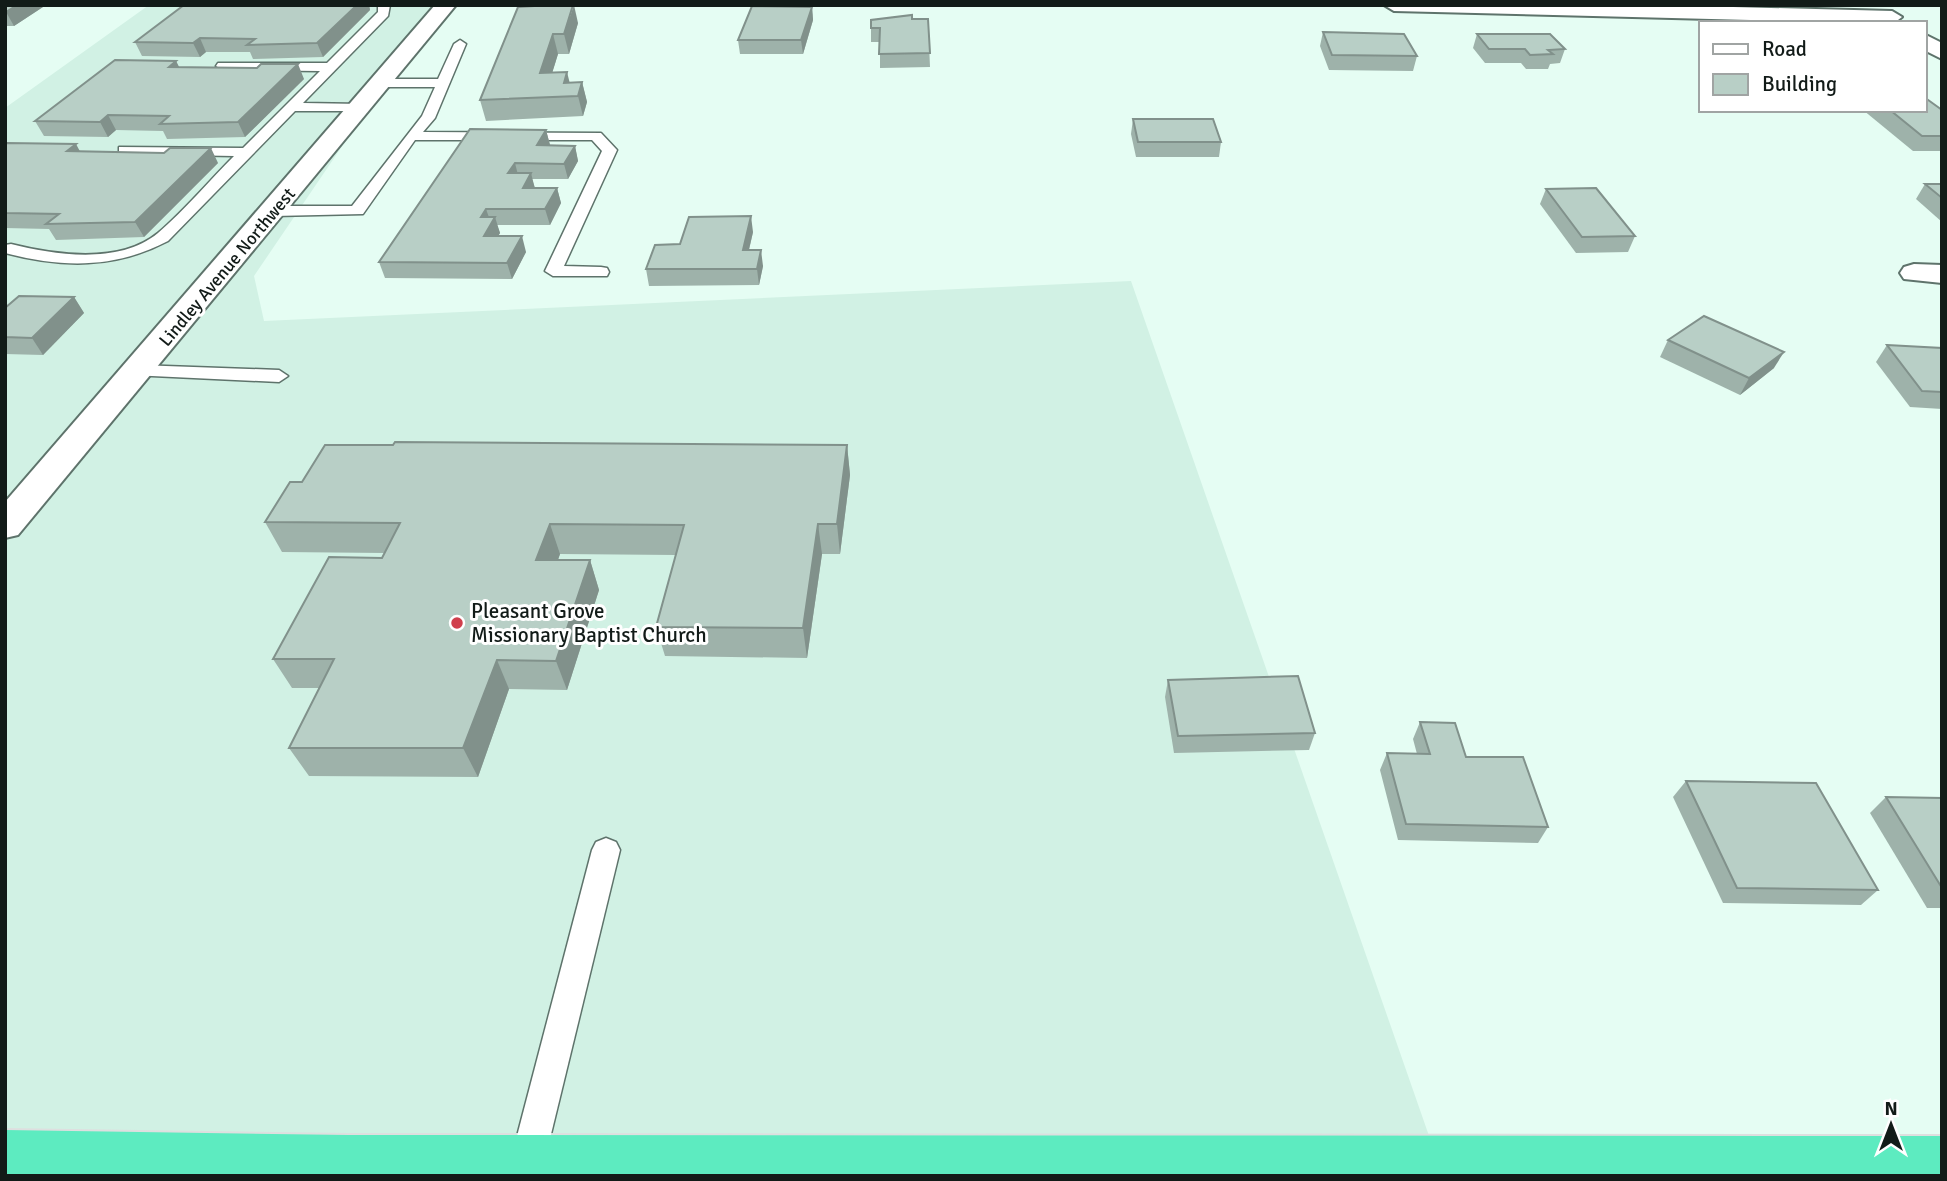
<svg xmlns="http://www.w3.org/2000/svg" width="1947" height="1181" font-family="Signika,sans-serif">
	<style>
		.built { fill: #d1f1e4 }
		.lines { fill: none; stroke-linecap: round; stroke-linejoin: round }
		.lane-casing { stroke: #5e736b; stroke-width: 3 }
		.street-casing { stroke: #5e736b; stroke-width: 4 }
		.highway-casing { stroke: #dedfdf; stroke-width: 4 }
		.lane { fill: #fff; fill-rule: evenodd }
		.street { fill: #fff; fill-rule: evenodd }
		.highway { fill: #5debc0; fill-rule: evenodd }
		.wall { fill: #9eb2aa }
		.shaded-wall { fill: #81918b }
		.building { fill: #b8cfc6; stroke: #81918b; stroke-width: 2 }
		.poi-dot { fill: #d03f4c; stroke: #fff; stroke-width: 2.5 }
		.labels { text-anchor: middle; stroke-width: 6; stroke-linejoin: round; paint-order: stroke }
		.far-street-label { font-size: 18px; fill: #121b18; stroke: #fff }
		.poi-label { font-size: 21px; fill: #121b18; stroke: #fff; text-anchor: start }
	</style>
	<rect width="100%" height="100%" fill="#e5fdf3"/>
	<polygon class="built" points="149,5 438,5 254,276 264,321 1131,281 1443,1176 5,1176 5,108"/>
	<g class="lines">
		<g class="lane-casing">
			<g id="lane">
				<path d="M 378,5 L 390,5 L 388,16 L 303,103 L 362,104 L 369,108 L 367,111 L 295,111 L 168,241 C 115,269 62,268 5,253 L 5,245 L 11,244 C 55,255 119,265 158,233 C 185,210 209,181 234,156 L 124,154 L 119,153 L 119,147 L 243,148 L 320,71 L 223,70 L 216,66 L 218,63 L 327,63 L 378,12 Z"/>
				<polygon points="460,40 466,44 435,118 423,132 601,133 617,150 564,266 601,267 607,268 609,272 607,276 553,276 545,271 602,151 592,140 415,140 363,214 274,216 266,211 274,206 352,206 422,116 435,87 383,87 376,83 383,79 438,79 454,44"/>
				<polygon points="138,365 279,370 288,376 279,382 131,375 129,371 131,367"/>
				<polygon points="606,838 616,842 620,850 544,1163 539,1175 518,1176 510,1163 592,850 596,842"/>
			</g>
		</g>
		<g class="street-casing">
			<g id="street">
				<polygon points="435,5 456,5 18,535 5,538 5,502"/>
				<polygon points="1384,5 1658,5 1892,11 1902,17 1894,23 1875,23 1394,11"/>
				<polygon points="1924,34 1942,43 1942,59 1924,50"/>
				<polygon points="1914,264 1942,265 1942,283 1904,279 1900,273 1904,267"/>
			</g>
		</g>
		<g class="highway-casing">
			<polygon id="highway" points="5,1130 348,1135 1942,1136 1942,1176 5,1176"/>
		</g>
		<use href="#lane" class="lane"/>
		<use href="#street" class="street"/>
		<use href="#highway" class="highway"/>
	</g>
	<g class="wall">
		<polygon points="5,5 46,5 14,26 5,26"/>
		<polygon points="184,5 369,5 370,10 323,57 253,59 250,52 206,52 200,57 142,56 135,42"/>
		<polygon points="551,5 578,23 569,54 558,54 552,73 569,82 582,82 587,102 583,116 486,121 480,100"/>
		<polygon points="812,7 813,20 803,54 740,54 738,40"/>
		<polygon points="912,19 928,19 930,67 880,68 880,42 871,42 871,28"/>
		<polygon points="1323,32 1417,56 1413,71 1329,70 1320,46"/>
		<polygon points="1477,34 1565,49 1560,63 1550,64 1548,69 1526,69 1521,63 1485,63 1473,48"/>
		<polygon points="176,61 179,67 304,79 245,137 167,139 163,131 116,130 108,137 44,136 35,121"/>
		<polygon points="1863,110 1942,110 1942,151 1913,151"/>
		<polygon points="1133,119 1221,142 1219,157 1136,157 1131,134"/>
		<polygon points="546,130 550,145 575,146 578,161 568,179 532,179 535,188 557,188 561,203 550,225 497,225 500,233 498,236 526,252 512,279 385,278 379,262"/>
		<polygon points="5,144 80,152 218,163 144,237 56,240 49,229 5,228"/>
		<polygon points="1925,184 1942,184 1942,222 1916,199"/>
		<polygon points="1546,189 1635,236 1628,252 1576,253 1540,204"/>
		<polygon points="753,232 749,250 763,266 759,285 649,286 646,269 680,244"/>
		<polygon points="74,297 84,313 43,355 5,354 5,308"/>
		<polygon points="1668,340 1774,368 1740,395 1660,357"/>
		<polygon points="1887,345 1942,348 1942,409 1910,407 1876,362"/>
		<polygon points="847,445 850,475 840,554 822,554 807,658 665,656 656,627 676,555 560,554 558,560 590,560 599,590 567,690 509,689 478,777 309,776 289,748 319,688 292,688 273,659 382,558 385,553 282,552 265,522 302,482"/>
		<polygon points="1168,680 1315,733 1309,750 1174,753 1165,697"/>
		<polygon points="1420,722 1466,757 1548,827 1538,843 1398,840 1380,770 1387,753 1417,754 1413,739"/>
		<polygon points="1686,781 1878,890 1861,905 1723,903 1673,797"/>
		<polygon points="1886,797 1942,798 1942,908 1927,908 1870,813"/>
	</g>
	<g class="shaded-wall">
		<polygon points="17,5 46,5 14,26 6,12"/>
		<polygon points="357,5 369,5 370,10 323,57 317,43"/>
		<polygon points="574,5 578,23 569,54 564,34"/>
		<polygon points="812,7 813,20 803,54 801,40"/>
		<polygon points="553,34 558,54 546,93 540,73"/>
		<polygon points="200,38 206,52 200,57 193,43"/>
		<polygon points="176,61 183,75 169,67"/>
		<polygon points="298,64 304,79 245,137 238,122"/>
		<polygon points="567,72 572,92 564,83"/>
		<polygon points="582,82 587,102 583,116 578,96"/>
		<polygon points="108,115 116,130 108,137 100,122"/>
		<polygon points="546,130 550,145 537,145"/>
		<polygon points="76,144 84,159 67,151"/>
		<polygon points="575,146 578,161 568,179 564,164"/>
		<polygon points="211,148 218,163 144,237 135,222"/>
		<polygon points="515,163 519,179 508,173"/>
		<polygon points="531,173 535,189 523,188"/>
		<polygon points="557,188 561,203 550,225 545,209"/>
		<polygon points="486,209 491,223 495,217 500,233 489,251 484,236 481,217"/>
		<polygon points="751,216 753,232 745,266 743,250"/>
		<polygon points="522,236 526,252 512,279 507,263"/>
		<polygon points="761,250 763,266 759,285 757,269"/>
		<polygon points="74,297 84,313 43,355 32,338"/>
		<polygon points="1784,352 1774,368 1740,395 1749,378"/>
		<polygon points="847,445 850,475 840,554 837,524"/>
		<polygon points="550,524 560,554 547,590 536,560"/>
		<polygon points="818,524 822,554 807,658 803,628"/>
		<polygon points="590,560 599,590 567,690 556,661"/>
		<polygon points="497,660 509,689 478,777 463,748"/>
	</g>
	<g class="building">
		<polygon points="5,5 17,5 6,12"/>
		<polygon points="184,5 357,5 317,43 247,45 255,39 200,38 193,43 135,42"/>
		<polygon points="551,5 573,5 564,34 553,34 540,73 567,72 564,83 582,82 578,96 480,100 518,7"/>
		<polygon points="752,6 812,7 801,40 738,40"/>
		<polygon points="912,15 912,19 928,19 930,53 879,54 880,28 871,28 871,20"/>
		<polygon points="1323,32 1404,34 1417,56 1332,55"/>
		<polygon points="1477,34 1550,34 1565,49 1548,50 1553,54 1530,55 1525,49 1489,49"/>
		<polygon points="115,60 176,61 169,67 257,68 261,64 298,64 238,122 160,124 169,116 108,115 100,122 35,121"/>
		<polygon points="1924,97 1942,110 1942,136 1922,136 1890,110 1924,110"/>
		<polygon points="1133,119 1213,119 1221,142 1138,142"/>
		<polygon points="470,129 546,130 537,145 575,146 564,164 515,163 508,173 531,173 523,188 557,188 545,209 486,209 481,217 495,217 484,236 522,236 507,263 379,262"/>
		<polygon points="7,143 76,144 67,151 164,153 170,148 211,148 135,222 46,224 59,214 5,213 5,144"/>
		<polygon points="1925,184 1942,184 1942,198"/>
		<polygon points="1596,188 1635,236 1582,237 1546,189"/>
		<polygon points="751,216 743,250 761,250 757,269 646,269 655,245 680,244 689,217"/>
		<polygon points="19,296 74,297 32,338 5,337 5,308"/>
		<polygon points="1704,316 1784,352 1749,378 1668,340"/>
		<polygon points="1887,345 1942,348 1942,392 1922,391"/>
		<polygon points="395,442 847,445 837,524 818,524 803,628 656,627 684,525 550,524 536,560 590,560 556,661 497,660 463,748 289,748 334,659 273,659 329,557 382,558 400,523 265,522 290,482 302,482 325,445 393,445"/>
		<polygon points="1298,676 1315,733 1178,736 1168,680"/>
		<polygon points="1420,722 1455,723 1466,757 1523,757 1548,827 1406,824 1387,753 1430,754"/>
		<polygon points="1686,781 1816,783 1878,890 1737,888"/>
		<polygon points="1886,797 1942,798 1942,888"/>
	</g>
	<circle class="poi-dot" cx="457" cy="623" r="7"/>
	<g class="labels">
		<g class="far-street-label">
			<text transform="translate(227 267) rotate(-50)" y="6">Lindley Avenue Northwest</text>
		</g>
		<g class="poi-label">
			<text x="471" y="618">Pleasant Grove<tspan x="471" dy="24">Missionary Baptist Church</tspan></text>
		</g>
	</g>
	<rect width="1947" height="1181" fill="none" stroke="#121b18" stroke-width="14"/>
	<rect x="1699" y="21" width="228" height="91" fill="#ffffff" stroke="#a0a4a3" stroke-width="2"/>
	<rect x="1713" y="44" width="35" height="10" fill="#ffffff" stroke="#a0a4a3" stroke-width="2"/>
	<text x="1762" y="56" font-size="21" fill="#121b18">Road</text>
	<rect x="1713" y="74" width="35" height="21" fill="#b8cfc6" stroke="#a0a4a3" stroke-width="2"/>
	<text x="1762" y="91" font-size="21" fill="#121b18">Building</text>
	<g transform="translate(1891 1125)" stroke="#ffffff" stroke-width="5" paint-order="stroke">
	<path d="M0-5L12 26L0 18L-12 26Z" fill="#121b18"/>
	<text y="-10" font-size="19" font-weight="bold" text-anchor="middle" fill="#121b18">N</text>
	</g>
</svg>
